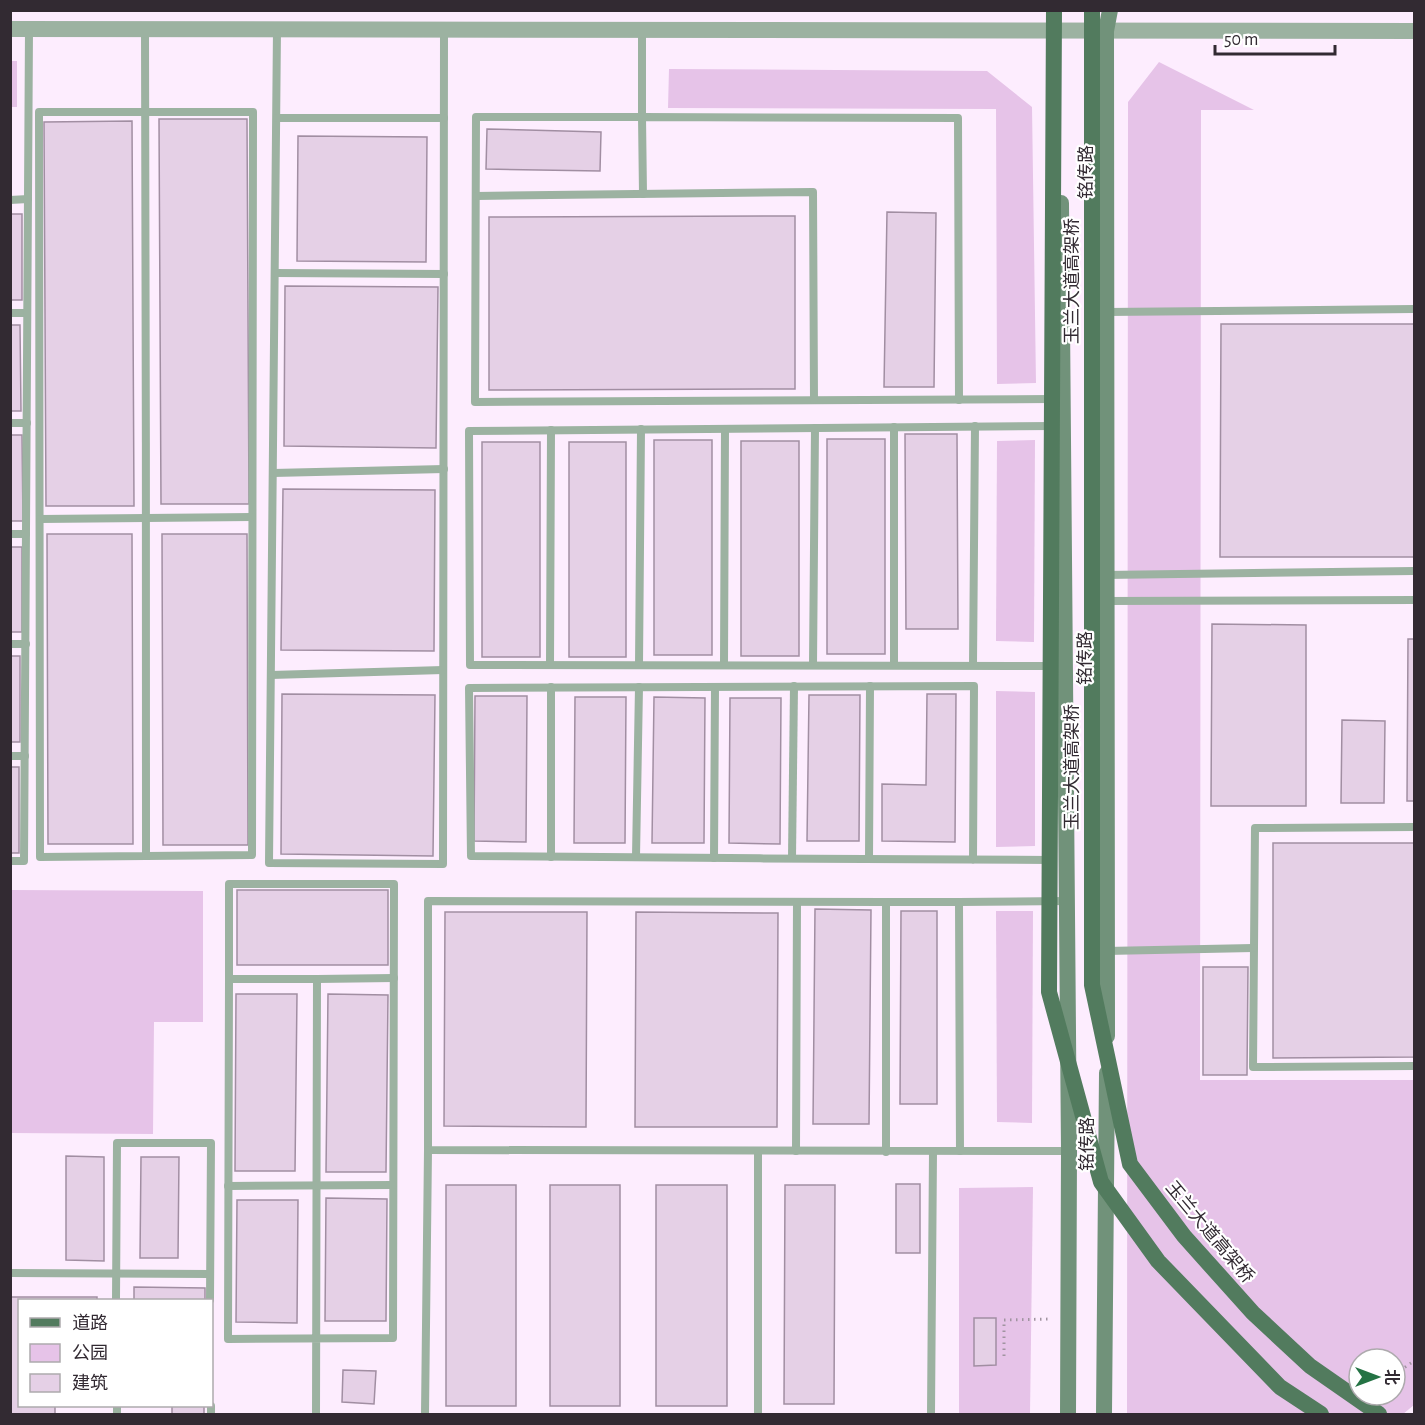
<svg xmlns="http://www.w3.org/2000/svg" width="1425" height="1425" font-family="'Alegreya Sans','Noto Sans SC',sans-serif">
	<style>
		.green { fill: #e6c3e8; fill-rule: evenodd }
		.building { fill: #e5d0e6; stroke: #a18ea2; stroke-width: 1.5 }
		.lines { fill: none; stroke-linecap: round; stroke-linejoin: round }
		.path { stroke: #a094a0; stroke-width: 3; stroke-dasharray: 1.5 4.5; stroke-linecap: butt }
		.service { stroke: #9cb2a1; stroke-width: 8 }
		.tertiary { stroke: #9cb2a1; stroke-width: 16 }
		.secondary { stroke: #71927a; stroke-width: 16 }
		.primary { stroke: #527b5e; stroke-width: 16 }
		.labels { text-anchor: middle; stroke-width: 4.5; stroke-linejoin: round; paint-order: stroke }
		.street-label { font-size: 18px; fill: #322a32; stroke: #fff }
	</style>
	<rect width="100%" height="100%" fill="#fdedfe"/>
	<g class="green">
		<rect x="11" y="61" width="6" height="46"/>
		<path d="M 1159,62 L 1254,110 L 1201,110 L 1200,1080 L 1414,1080 L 1414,1405 L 1403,1414 L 1127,1414 L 1128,102 ZM 1359,1359 L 1395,1359 L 1395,1395 L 1359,1395 Z"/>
		<polygon points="669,69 987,71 1032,107 1036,383 997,384 996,109 668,108"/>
		<polygon points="1035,440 1034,642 996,641 997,441"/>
		<polygon points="996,691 1035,692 1035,846 996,847"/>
		<polygon points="11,890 203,891 203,1022 154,1022 153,1134 11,1133"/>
		<polygon points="996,911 1033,911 1032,1123 997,1122"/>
		<polygon points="1033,1187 1030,1414 959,1414 959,1188"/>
	</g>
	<g class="building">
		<polygon points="159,119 247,119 249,504 161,504"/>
		<polygon points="132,121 134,506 46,506 44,122"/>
		<polygon points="487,129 601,132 600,171 486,169"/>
		<polygon points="298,136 427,137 426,262 297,261"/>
		<polygon points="887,212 936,213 934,387 884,387"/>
		<rect x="10" y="214" width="12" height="86"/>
		<polygon points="795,216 795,389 489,390 489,217"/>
		<polygon points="285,286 438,287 436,448 284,446"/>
		<polygon points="1221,324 1414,324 1414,557 1220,557"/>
		<polygon points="10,325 20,325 21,411 10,411"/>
		<polygon points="905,434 957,434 958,629 906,629"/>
		<polygon points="10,435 22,435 23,521 10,521"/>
		<rect x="827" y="439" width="58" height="215"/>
		<rect x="654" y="440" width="58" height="215"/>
		<rect x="741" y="441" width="58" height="215"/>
		<rect x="482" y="442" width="58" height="215"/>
		<rect x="569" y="442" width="57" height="215"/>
		<polygon points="283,489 435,490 434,651 281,650"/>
		<polygon points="47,534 132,534 133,844 48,844"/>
		<polygon points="162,534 247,534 248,845 163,845"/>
		<rect x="10" y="547" width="12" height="85"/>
		<polygon points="1212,624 1306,625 1306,806 1211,806"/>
		<polygon points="1408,639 1414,639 1414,801 1407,801"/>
		<rect x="10" y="656" width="10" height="86"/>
		<polygon points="282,694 435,695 433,856 281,854"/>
		<polygon points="927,694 956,694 955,842 882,841 882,784 926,785"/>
		<polygon points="809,695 860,695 859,841 807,841"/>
		<polygon points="475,696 527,696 526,842 474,841"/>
		<polygon points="575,697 626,697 625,843 574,843"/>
		<polygon points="654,697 705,698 704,843 652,843"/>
		<polygon points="730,698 781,698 780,844 729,843"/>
		<polygon points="1342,720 1385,721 1384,803 1341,803"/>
		<rect x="10" y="767" width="9" height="86"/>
		<polygon points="1273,843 1414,843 1414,1057 1273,1058"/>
		<rect x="237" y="890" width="151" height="75"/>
		<polygon points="815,909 871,910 869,1124 813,1124"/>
		<polygon points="901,911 937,911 937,1104 900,1104"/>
		<polygon points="445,912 587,912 586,1127 444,1126"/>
		<polygon points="636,912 778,913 777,1127 635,1127"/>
		<polygon points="1203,967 1248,967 1247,1075 1203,1075"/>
		<polygon points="236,994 297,994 295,1171 235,1171"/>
		<polygon points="328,994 388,995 386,1172 326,1172"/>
		<polygon points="66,1156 104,1157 104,1261 66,1260"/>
		<polygon points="141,1157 179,1157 178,1258 140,1258"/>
		<rect x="896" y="1184" width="24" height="69"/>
		<rect x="446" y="1185" width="70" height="221"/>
		<rect x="550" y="1185" width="70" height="221"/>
		<rect x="656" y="1185" width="71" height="221"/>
		<polygon points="785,1185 835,1185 834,1404 784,1404"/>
		<polygon points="326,1198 387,1199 386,1321 325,1321"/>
		<polygon points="237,1200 298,1200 297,1323 236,1322"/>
		<polygon points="134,1287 205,1288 205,1300 134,1300"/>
		<polygon points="10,1297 97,1297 97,1300 20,1300 20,1406 55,1406 55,1414 10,1414"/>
		<polygon points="974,1318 996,1318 996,1365 974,1366"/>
		<polygon points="343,1370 376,1371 374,1404 342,1402"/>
		<rect x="172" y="1406" width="32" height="8"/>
	</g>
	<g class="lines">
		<g class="path">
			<polyline points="1004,1356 1004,1320 1052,1319"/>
			<polyline points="1395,1374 1414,1361"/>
		</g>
		<g class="service">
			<path d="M 145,29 C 146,305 146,580 146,856 L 252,855 L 253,112 L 39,112 L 40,857 L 146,856"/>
			<polyline points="277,29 269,863 443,864 444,29"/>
			<polyline points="642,30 642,117 476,117 475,402 1053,399"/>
			<polyline points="277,118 444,118"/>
			<polyline points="643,194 642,117 958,118 959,400"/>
			<polyline points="476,196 813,192 814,400"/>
			<polyline points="10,200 28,199"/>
			<polyline points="275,273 444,274"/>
			<polyline points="1106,312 1414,309"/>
			<polyline points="10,313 27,313"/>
			<polyline points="10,423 27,423"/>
			<polyline points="894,427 894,665"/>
			<polyline points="273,473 444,469"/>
			<polyline points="40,519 252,517"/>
			<polyline points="10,534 26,534"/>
			<polyline points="1105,575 1414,571"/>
			<polyline points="1105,601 1414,600"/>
			<polyline points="10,644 26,644"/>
			<polyline points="550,665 551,430"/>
			<polyline points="639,665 641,429"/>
			<polyline points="724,665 725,429"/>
			<polyline points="813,665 815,428"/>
			<polyline points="973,665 975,426"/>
			<polyline points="1052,666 470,665 469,431 1055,426"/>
			<polyline points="271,675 443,670"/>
			<polyline points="551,687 551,857"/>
			<polyline points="10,756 25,756"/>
			<polyline points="1414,827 1255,828 1253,1067 1414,1066"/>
			<polyline points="636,857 639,687"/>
			<polyline points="714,858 715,687"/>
			<polyline points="792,858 794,686"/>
			<polyline points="869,859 870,686"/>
			<path d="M 973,860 L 974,686 L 469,688 L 471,856 C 664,858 858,859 1051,860"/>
			<polyline points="10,861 24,861 29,29"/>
			<polyline points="886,902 959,902 960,1151"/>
			<polyline points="959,902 1067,901"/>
			<polyline points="1106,951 1253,948"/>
			<polyline points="229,979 228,1339 393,1338 394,884 229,884 229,979 317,979 316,1414"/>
			<polyline points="317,979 394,978"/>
			<polyline points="758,1151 758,1414"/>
			<polyline points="796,1151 797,902"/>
			<polyline points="886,1152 886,902 428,901 428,1150 1069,1151"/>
			<polyline points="228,1186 393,1185"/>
			<polyline points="10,1273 210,1274"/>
			<polyline points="116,1300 117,1143 211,1143 210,1300"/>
			<polyline points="117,1406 117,1414"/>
			<polyline points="211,1406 211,1414"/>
			<polyline points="425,1414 428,1150"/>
			<polyline points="931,1414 933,1151"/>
		</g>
		<polyline class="tertiary" points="10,29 1414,31"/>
		<g class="secondary">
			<polyline points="1061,203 1069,1151 1068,1414"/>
			<polyline points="1107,1036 1106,31 1110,10"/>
			<polyline points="1104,1414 1107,1073"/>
		</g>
		<g class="primary">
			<polyline points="1054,10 1049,992 1101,1182 1158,1261 1280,1387 1321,1414"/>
			<polyline points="1092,10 1092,985 1130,1164 1184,1236 1253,1313 1310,1366 1379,1414"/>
		</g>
	</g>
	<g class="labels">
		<g class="street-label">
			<text transform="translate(1086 172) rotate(-90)" y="6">铭传路</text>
			<text transform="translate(1072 281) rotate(-90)" y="6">玉兰大道高架桥</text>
			<text transform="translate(1085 658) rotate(-90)" y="6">铭传路</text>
			<text transform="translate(1072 767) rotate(-90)" y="6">玉兰大道高架桥</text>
			<text transform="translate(1087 1144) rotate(-90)" y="6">铭传路</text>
			<text transform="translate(1210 1232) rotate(50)" y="6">玉兰大道高架桥</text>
		</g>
	</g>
	<rect width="1425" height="1425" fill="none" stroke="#322a32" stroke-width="24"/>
	<rect x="18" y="1299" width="195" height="108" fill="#ffffff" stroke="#adaaad" stroke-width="1.5"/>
	<rect x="30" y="1318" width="30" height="9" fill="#527b5e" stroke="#adaaad" stroke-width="1.5"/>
	<text x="72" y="1329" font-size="18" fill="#322a32">道路</text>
	<rect x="30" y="1344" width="30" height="18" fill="#e6c3e8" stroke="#adaaad" stroke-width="1.5"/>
	<text x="72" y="1359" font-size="18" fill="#322a32">公园</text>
	<rect x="30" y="1374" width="30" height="18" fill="#e5d0e6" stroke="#adaaad" stroke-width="1.5"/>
	<text x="72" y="1389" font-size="18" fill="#322a32">建筑</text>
	<g transform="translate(1377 1377) rotate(90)"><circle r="28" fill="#ffffff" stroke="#adaaad" stroke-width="1.5"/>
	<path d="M0-4.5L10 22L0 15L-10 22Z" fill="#247344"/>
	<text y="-9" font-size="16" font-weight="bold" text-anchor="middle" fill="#322a32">北</text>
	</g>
	<path d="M1215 45v9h120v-9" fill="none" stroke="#322a32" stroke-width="3"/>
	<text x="1224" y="45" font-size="18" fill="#322a32" stroke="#ffffff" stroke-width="4.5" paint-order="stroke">50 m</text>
</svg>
